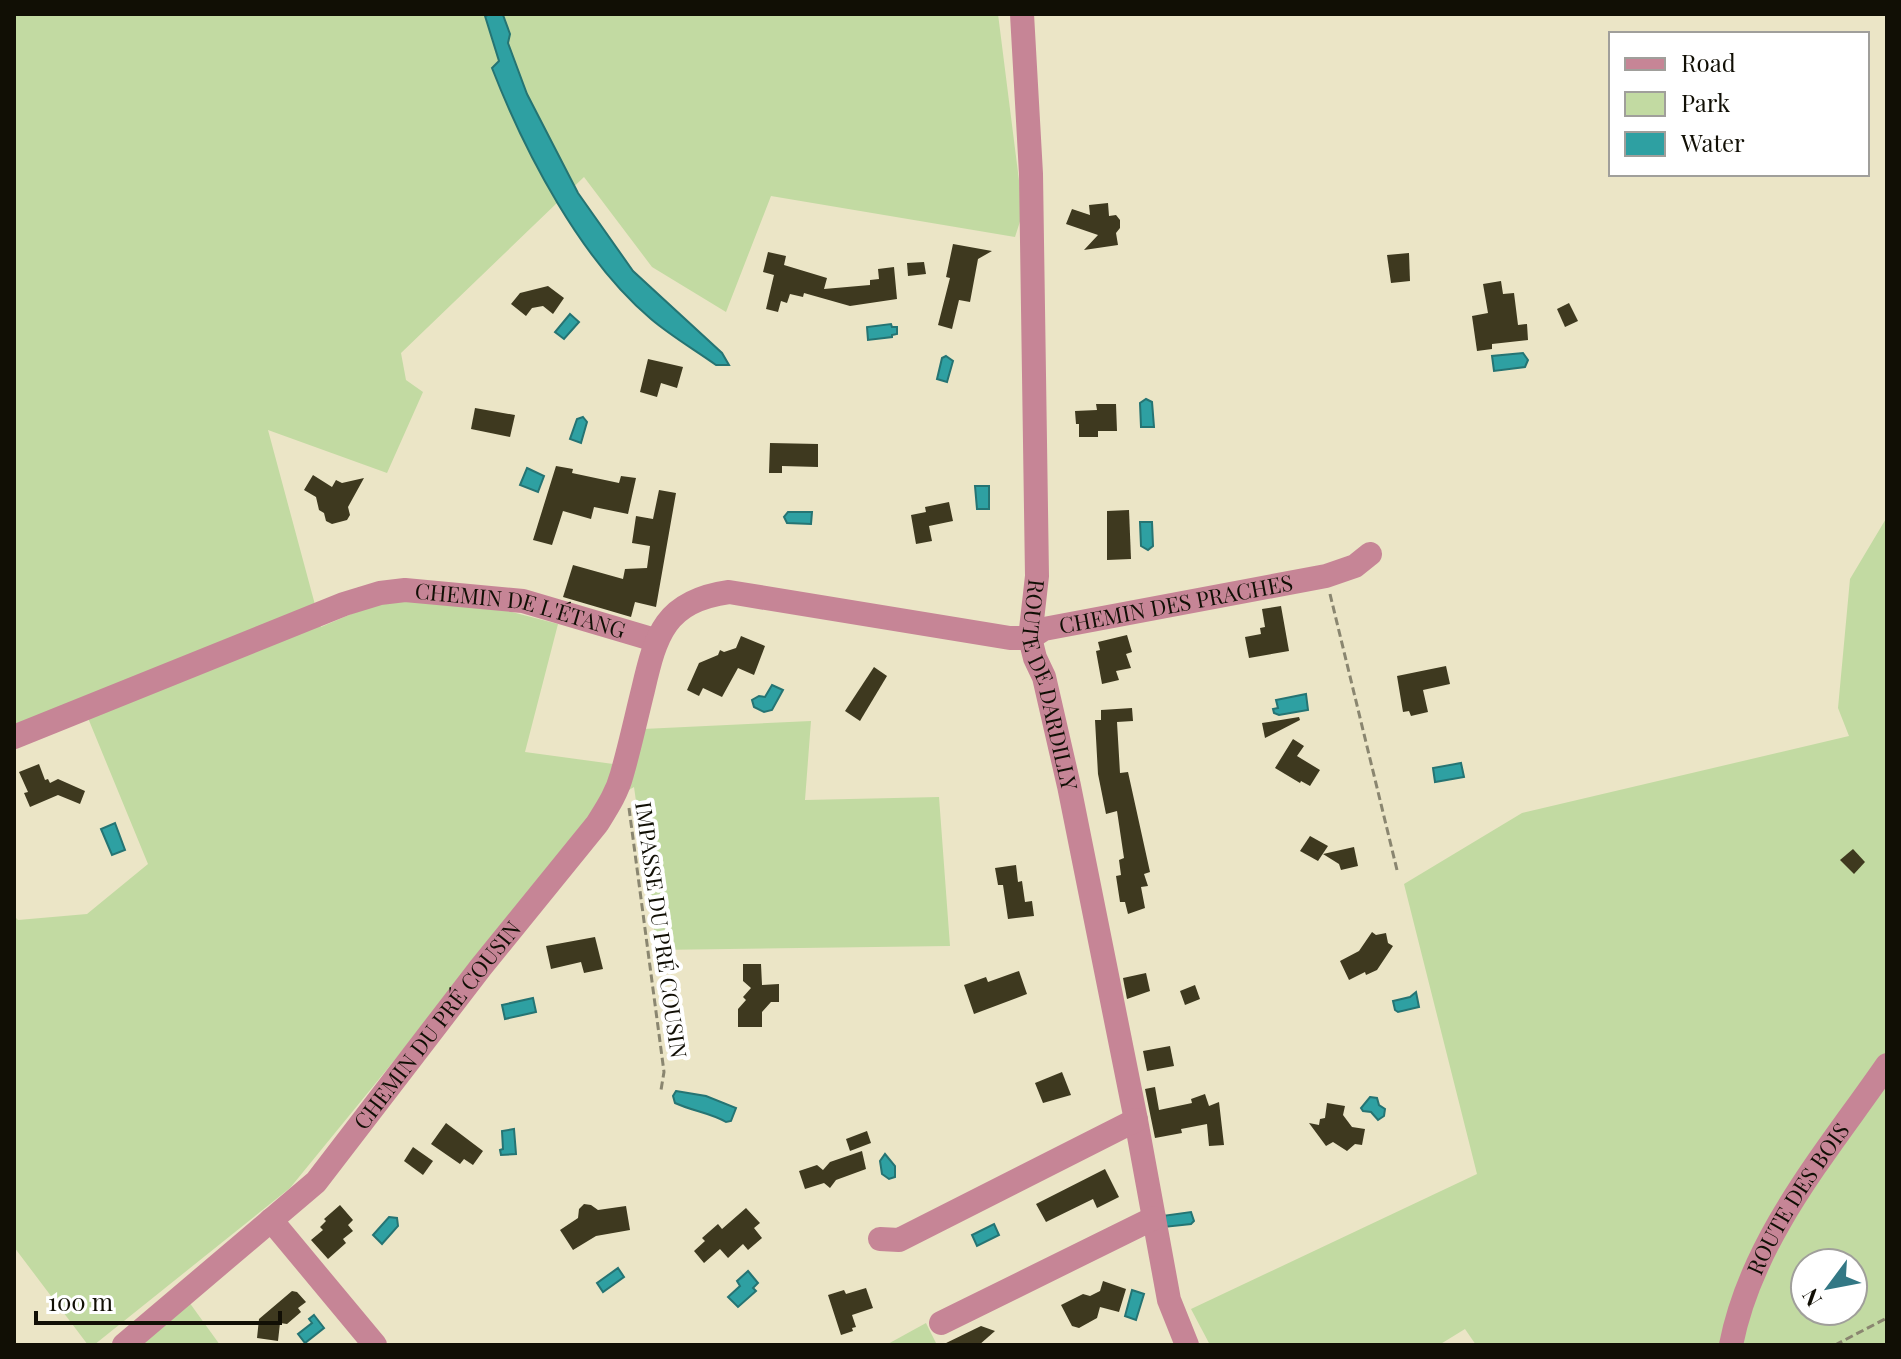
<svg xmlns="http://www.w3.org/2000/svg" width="1901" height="1359" font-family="'Playfair Display',serif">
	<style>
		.green { fill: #c2daa2; fill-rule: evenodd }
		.water { fill: #2ea0a2; stroke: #257473; stroke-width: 2 }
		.building { fill: #3e391f }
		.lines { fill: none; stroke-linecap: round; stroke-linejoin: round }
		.path { stroke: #8a8670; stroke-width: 3; stroke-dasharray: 8 4; stroke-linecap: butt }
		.minor { stroke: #c68596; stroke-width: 24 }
		.labels { text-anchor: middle; stroke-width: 8; stroke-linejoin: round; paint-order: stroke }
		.street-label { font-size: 22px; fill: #110f05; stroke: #fff }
	</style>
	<rect width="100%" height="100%" fill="#ebe5c6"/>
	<g class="green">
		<polygon points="14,14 998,14 1023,212 1015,237 771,196 726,312 652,267 584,177 401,353 406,380 423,392 387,473 268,430 321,627 386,599 497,608 558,624 525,752 628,766 643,729 811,721 805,800 939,797 950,946 657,950 634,787 603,805 290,1188 94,1345 88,1345 14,1247 14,916 18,920 87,914 148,864 81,701 14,728"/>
		<path d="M 1887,517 L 1887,1345 L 1476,1345 L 1465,1329 L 1439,1345 L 1210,1345 L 1191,1309 L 1477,1174 L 1404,884 L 1522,813 L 1849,736 L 1838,708 L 1850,579 ZM 1805,1263 L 1853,1263 L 1853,1311 L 1805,1311 Z"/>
		<polygon points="189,1302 220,1345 135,1345"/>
		<polygon points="926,1323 937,1345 886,1345"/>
	</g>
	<g class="water">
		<path d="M 491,14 L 503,15 L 510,34 L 508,43 L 527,94 L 578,193 L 633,271 L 722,353 L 729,365 L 716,365 C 695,350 671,336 651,319 C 581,260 525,153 492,68 L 499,61 L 485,16 Z"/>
		<polygon points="570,314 579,322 564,339 555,332"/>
		<polygon points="891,324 892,327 897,327 897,334 892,335 892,337 868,340 867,327"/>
		<polygon points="1523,353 1528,360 1525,367 1494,371 1492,356"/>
		<polygon points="946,356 953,361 947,382 937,379 942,358"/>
		<polygon points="1146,399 1152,402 1154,427 1141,427 1140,403"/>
		<polygon points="583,417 587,422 581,443 570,439 577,419"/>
		<polygon points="527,468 544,476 538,492 520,485"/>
		<polygon points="975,486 989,486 989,509 977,509"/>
		<polygon points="788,512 812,512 811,524 787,523 784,517"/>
		<polygon points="1140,522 1152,522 1153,546 1148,550 1141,546"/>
		<polygon points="772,685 783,690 772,710 764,712 754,707 752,700 759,696 765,697"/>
		<polygon points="1306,694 1308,710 1279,715 1274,713 1273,709 1278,708 1276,700"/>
		<polygon points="1461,763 1464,777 1435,782 1433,768"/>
		<polygon points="115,823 125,850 112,855 101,829"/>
		<polygon points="1416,992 1419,1007 1398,1012 1395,1010 1393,1001 1410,997"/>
		<polygon points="533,998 536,1012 505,1019 502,1005"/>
		<path d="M 676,1091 L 706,1096 L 736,1108 L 731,1121 L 726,1122 C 711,1113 692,1111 675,1103 L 673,1096 Z"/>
		<polygon points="1370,1097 1377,1098 1379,1105 1385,1109 1384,1116 1378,1120 1371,1112 1363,1111 1361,1108"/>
		<polygon points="514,1129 516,1154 501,1155 500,1150 503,1149 502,1131"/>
		<polygon points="885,1154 895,1166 895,1177 889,1179 882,1174 880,1161"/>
		<polygon points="1191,1212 1194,1221 1191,1224 1164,1227 1162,1216"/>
		<polygon points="389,1217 397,1218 398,1226 382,1244 373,1235"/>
		<polygon points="994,1224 999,1235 977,1246 972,1235"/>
		<polygon points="618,1268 624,1277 603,1292 597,1283"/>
		<polygon points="748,1271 758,1283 753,1288 756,1291 738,1307 728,1297 740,1286 737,1281"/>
		<polygon points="1132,1290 1144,1294 1136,1320 1125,1316"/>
		<polygon points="314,1315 324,1328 305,1343 298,1334 312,1323 309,1319"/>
	</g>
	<g class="building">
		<polygon points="1108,203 1109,216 1116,215 1120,220 1120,228 1116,233 1118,245 1084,250 1098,235 1066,224 1072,209 1090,215 1089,205"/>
		<polygon points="953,244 992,251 978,259 970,302 959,300 952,329 938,325 950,278 946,277"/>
		<polygon points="768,252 786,256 784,265 827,278 824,289 870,285 870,280 879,279 878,269 894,267 897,299 850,306 804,293 803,297 790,294 787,303 781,301 778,312 766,309 774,275 763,272"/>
		<polygon points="1409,253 1410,281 1391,283 1387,255"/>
		<polygon points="924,262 926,274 908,276 907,263"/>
		<polygon points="1501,281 1503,294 1514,293 1518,325 1527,324 1528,340 1492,344 1492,349 1477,351 1472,316 1488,313 1483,284"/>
		<polygon points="548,286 564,298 553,314 543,306 532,308 526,316 511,304 520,293"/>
		<polygon points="1569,303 1578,321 1565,327 1557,309"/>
		<polygon points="648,359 683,367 677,388 661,383 657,397 640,392"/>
		<polygon points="1096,404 1116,404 1117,431 1098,431 1098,437 1079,437 1079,424 1076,424 1075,411 1097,410"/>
		<polygon points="475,408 515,415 510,437 471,429"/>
		<polygon points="770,443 818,444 818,467 782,466 782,473 769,473"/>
		<polygon points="556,466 573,469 572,473 619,483 621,476 636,478 628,514 594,507 591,519 563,511 552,545 533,540"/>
		<polygon points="313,475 332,487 336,480 342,483 364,478 348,507 350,515 347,520 332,524 326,521 324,513 319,510 316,497 304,490"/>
		<polygon points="659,490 676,493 656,607 635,602 631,617 563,597 573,565 623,579 625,569 647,568 650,546 632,543 636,516 653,519"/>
		<polygon points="949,502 953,521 929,526 932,541 916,544 911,515 926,512 925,507"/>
		<polygon points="1129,510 1131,559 1107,560 1107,511"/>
		<polygon points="1281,606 1289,651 1249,658 1245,637 1261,634 1260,628 1265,627 1262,609"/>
		<polygon points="1127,635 1132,652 1126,654 1131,668 1116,671 1119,680 1102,684 1096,651 1100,650 1098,642"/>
		<polygon points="741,636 765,646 754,675 738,668 722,697 703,688 699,696 687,690 699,663 718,655 720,650 724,652 736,648"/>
		<polygon points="1446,666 1450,684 1423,690 1428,712 1411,716 1409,711 1403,712 1397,676"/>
		<polygon points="874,667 887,676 860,721 845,711"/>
		<polygon points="1132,708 1133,721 1117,722 1120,773 1128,772 1150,872 1144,874 1148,886 1141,887 1145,908 1128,914 1125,902 1120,902 1116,876 1121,875 1119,860 1124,858 1117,811 1106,814 1098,774 1095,720 1101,720 1101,710"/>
		<polygon points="1299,717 1300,720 1265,738 1262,723"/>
		<polygon points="1293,739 1304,746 1297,756 1320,770 1310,786 1301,781 1300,783 1275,768"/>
		<polygon points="39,764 45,780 48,779 50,783 58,779 85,791 80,804 58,795 30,807 24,793 28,792 19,772"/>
		<polygon points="1310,836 1328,846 1318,861 1300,851"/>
		<polygon points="1354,847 1358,866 1341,870 1339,864 1323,854"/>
		<polygon points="1853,849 1865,862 1854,874 1840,860"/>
		<polygon points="1016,865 1018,882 1022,881 1025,902 1032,901 1034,916 1008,919 1003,885 998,885 995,868"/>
		<polygon points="1372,932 1376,935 1386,933 1388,943 1393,946 1377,970 1366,975 1365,972 1349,980 1340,961 1359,951"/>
		<polygon points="595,937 603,969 584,973 581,962 551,969 546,946"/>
		<polygon points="743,964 761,964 762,985 779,984 779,1002 771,1002 762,1012 762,1027 738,1027 738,1009 746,1000 743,997 751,988 743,981"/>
		<polygon points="1019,971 1027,994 974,1014 964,985 986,977 988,982"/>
		<polygon points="1146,973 1150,991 1127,999 1123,978"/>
		<polygon points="1195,985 1200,999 1185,1005 1180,991"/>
		<polygon points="1170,1046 1174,1066 1147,1071 1143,1051"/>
		<polygon points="1062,1072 1071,1095 1043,1103 1035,1083"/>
		<polygon points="1155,1087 1159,1110 1192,1103 1191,1099 1205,1094 1209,1106 1219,1102 1224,1145 1209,1146 1207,1124 1181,1129 1182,1133 1155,1138 1145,1089"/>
		<polygon points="1327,1103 1345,1106 1343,1115 1352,1127 1365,1129 1362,1145 1355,1144 1347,1151 1333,1142 1326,1146 1309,1123 1319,1125 1320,1119 1325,1118"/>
		<polygon points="446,1123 483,1151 473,1165 464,1159 460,1164 431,1144"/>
		<polygon points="867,1131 871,1143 850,1151 846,1139"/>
		<polygon points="413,1147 433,1161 423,1175 404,1161"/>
		<polygon points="862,1151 866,1169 836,1180 830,1188 824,1183 805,1189 799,1171 817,1165 823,1170 830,1162"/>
		<polygon points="1105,1169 1119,1197 1097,1208 1093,1199 1046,1222 1036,1204"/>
		<polygon points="584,1204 591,1205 598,1210 626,1206 630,1230 596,1236 573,1250 560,1230 578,1218 579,1209"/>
		<polygon points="340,1205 353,1220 348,1225 353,1231 343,1239 346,1243 328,1259 311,1240 323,1230 320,1227 326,1221 324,1219"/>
		<polygon points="746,1208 760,1223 754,1228 762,1238 748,1250 743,1244 728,1258 720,1249 704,1263 694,1251 705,1241 702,1238 718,1224 722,1229"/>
		<polygon points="1103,1281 1126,1289 1119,1312 1100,1307 1097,1318 1079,1328 1072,1326 1061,1305 1083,1294 1090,1296 1100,1291"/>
		<polygon points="866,1288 873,1308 852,1315 856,1327 852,1328 853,1331 841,1335 828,1295 844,1290 846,1294"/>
		<polygon points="292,1291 297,1292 306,1302 298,1308 301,1312 287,1324 280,1323 278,1341 257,1338 259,1319"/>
		<polygon points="981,1326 995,1331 979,1345 942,1345"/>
	</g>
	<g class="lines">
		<g class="path">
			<polyline points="1330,594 1397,870"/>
			<polyline points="629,808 664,1072 661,1090"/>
			<polyline points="1835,1345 1887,1318"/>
		</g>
		<g class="minor">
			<path id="s1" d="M 1022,14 L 1031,174 L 1037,576 L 1030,638 L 1035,658 L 1044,677 L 1069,786 L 1136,1120 L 1169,1300 L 1187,1345"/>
			<path id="s2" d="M 14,737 L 344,604 L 380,593 L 405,590 L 523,601 L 655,640"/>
			<polyline points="271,1220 375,1345"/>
			<polyline points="880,1239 899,1240 1136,1120"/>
			<polyline points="941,1323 1154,1218"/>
			<path id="s3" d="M 124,1345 L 316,1182 L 481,967 L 597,824 C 607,808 617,793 622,774 C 630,746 636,718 643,690 C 656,634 665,601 729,592 L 1010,638 L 1030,638 L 1044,629 L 1326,576 L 1355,566 L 1370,554"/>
			<path id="s4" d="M 1731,1345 C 1752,1238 1827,1152 1887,1065"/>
		</g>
	</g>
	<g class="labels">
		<g class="street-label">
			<text dy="8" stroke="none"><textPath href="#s3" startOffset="1448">CHEMIN DES PRACHES</textPath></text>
			<text dy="8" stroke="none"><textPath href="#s2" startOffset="536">CHEMIN DE L'ÉTANG</textPath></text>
			<text dy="8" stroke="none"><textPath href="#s1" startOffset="674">ROUTE DE DARDILLY</textPath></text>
			<text transform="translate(661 930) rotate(82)" y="8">IMPASSE DU PRÉ COUSIN</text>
			<text dy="8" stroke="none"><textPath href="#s3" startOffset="450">CHEMIN DU PRÉ COUSIN</textPath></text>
			<text dy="8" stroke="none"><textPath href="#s4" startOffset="162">ROUTE DES BOIS</textPath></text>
		</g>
	</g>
	<rect width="1901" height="1359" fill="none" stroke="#110f05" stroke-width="32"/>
	<rect x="1609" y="32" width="260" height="144" fill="#ffffff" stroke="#a09f9b" stroke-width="2"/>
	<rect x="1625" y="58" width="40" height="12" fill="#c68596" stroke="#a09f9b" stroke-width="2"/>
	<text x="1681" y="72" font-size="24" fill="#110f05">Road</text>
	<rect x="1625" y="92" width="40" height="24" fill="#c2daa2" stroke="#a09f9b" stroke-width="2"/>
	<text x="1681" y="112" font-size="24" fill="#110f05">Park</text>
	<rect x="1625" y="132" width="40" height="24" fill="#2ea0a2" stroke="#a09f9b" stroke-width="2"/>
	<text x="1681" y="152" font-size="24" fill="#110f05">Water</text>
	<g transform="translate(1829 1287) rotate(238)"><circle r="38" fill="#ffffff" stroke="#a09f9b" stroke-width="2"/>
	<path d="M0-6L14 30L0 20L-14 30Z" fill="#337885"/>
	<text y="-12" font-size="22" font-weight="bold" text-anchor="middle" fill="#110f05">N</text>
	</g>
	<path d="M36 1311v12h244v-12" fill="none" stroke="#110f05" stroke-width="4"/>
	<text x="48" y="1311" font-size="24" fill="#110f05" stroke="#ffffff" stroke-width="6" paint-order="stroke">100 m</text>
</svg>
